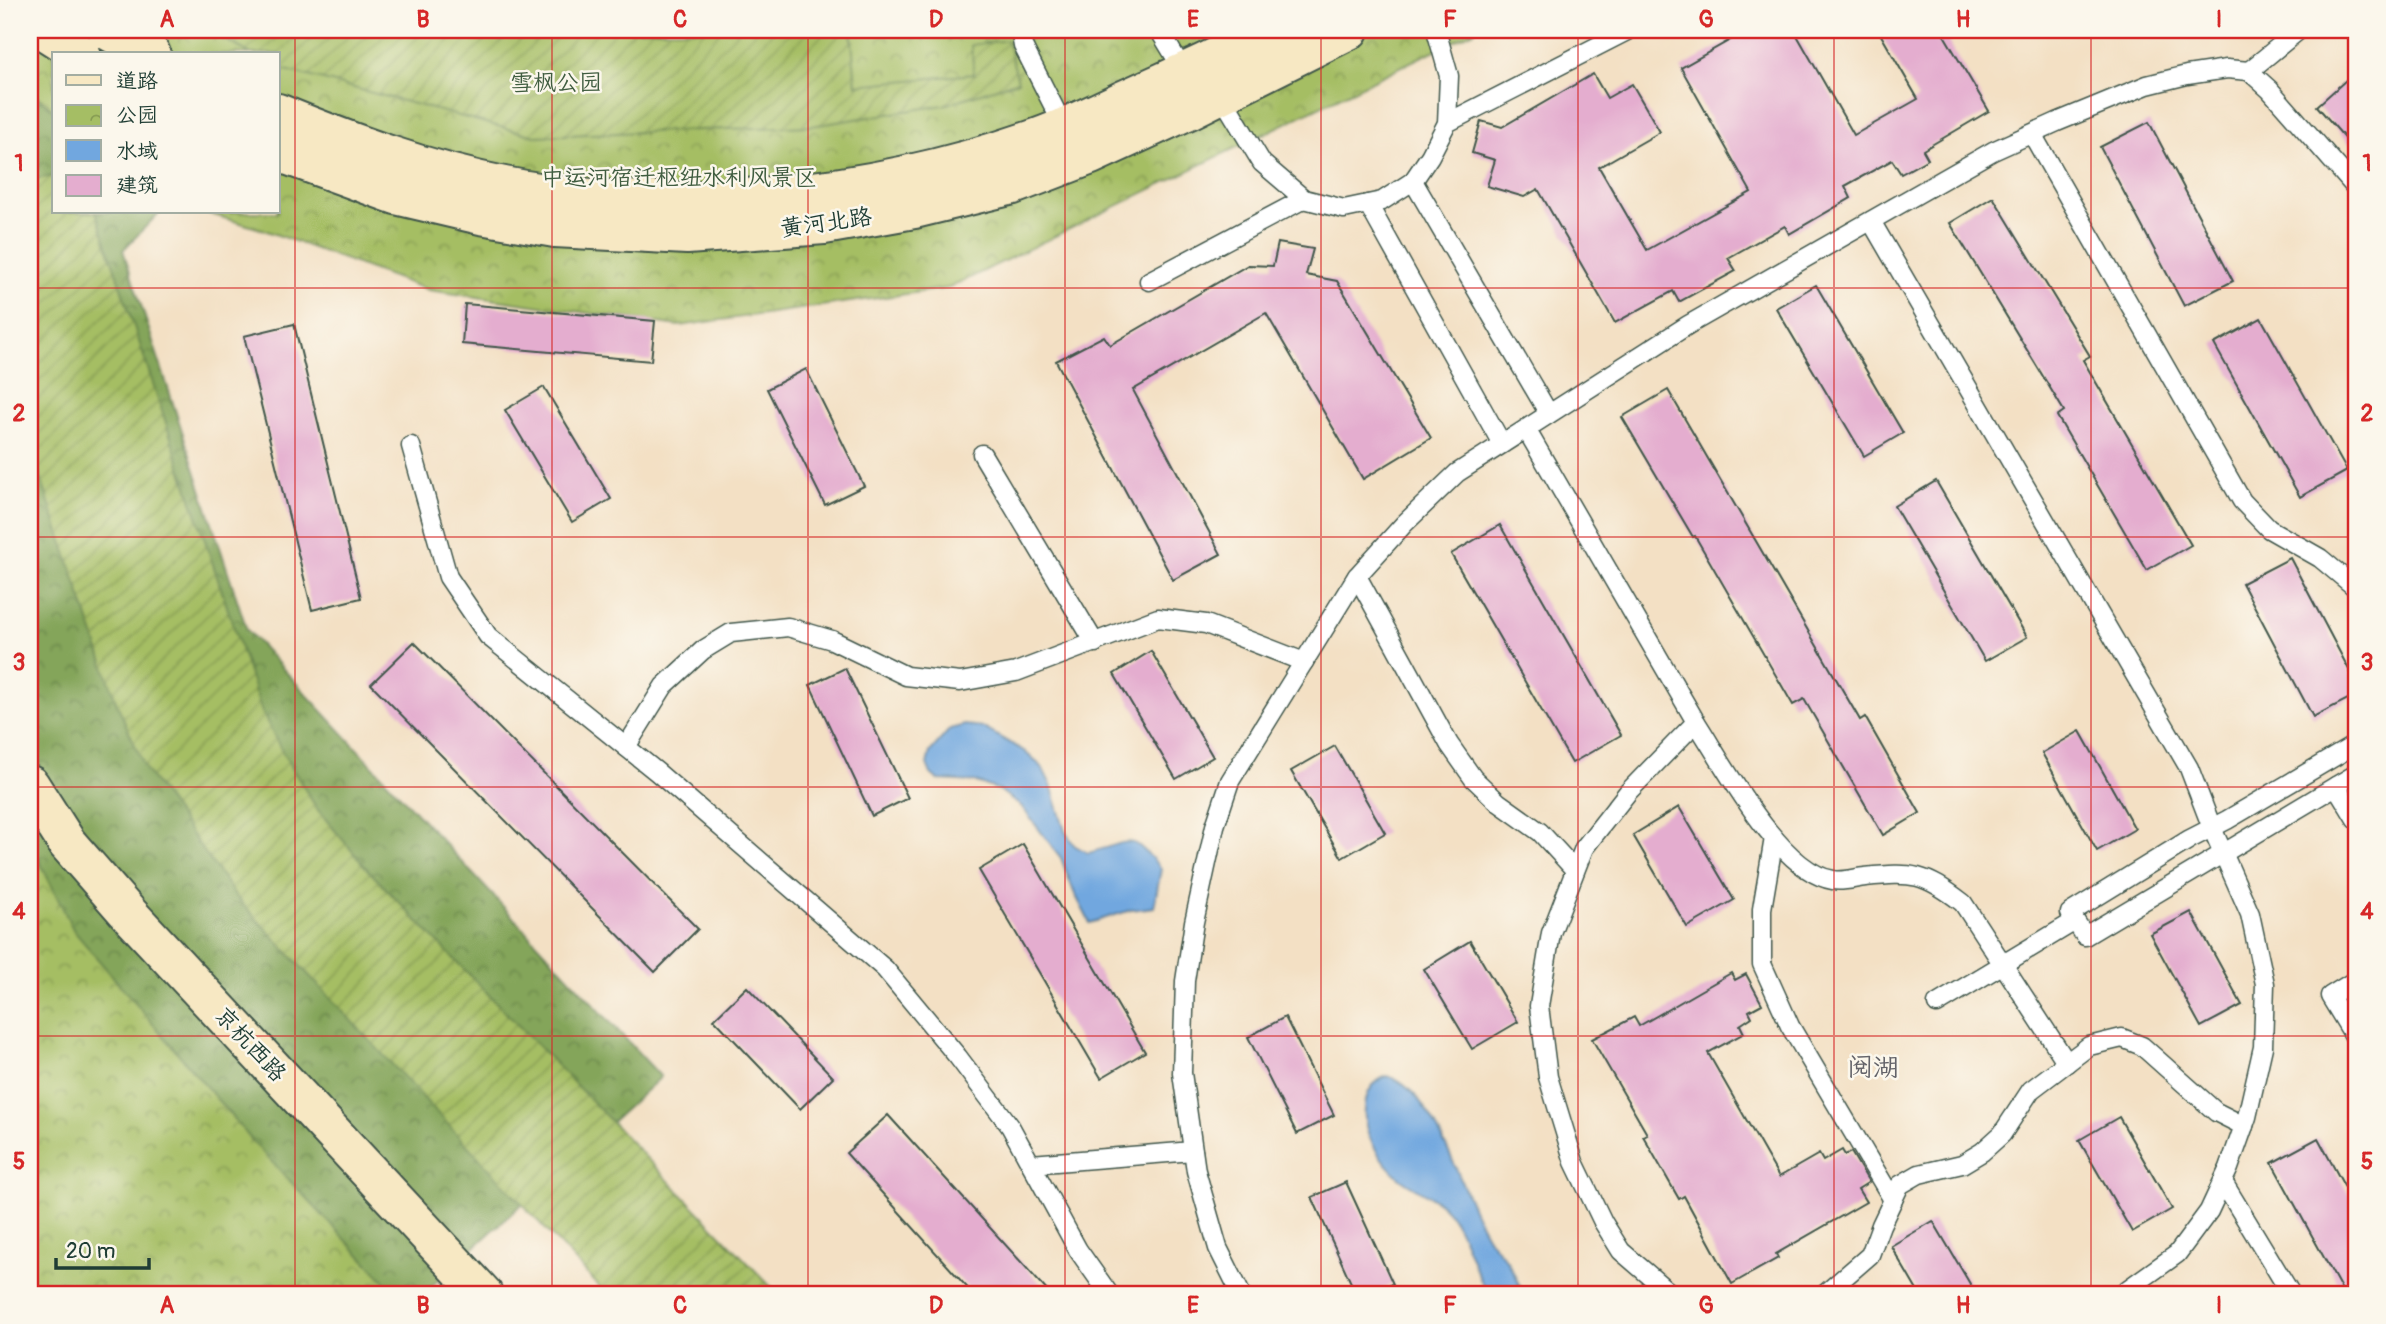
<svg xmlns="http://www.w3.org/2000/svg" width="2386" height="1324" font-family="Pangolin,'LXGW WenKai TC',sans-serif">
	<style>
		.forest { fill: url(#forest-crowns); stroke: #527147; stroke-width: 2 }
		.park { fill: url(#park-crowns); stroke: #627e4c; stroke-width: 2 }
		.garden { fill: url(#garden-furrows); stroke: #627e4c; stroke-width: 2 }
		.water { fill: #71a7df; stroke: #48728a; stroke-width: 2 }
		.building { fill: #e4adcf }
		.lines { fill: none; stroke-linecap: round; stroke-linejoin: round }
		.lane-casing { stroke: #3f554a; stroke-width: 21 }
		.secondary-casing { stroke: #3f554a; stroke-width: 42 }
		.lane { stroke: #fff; stroke-width: 18 }
		.secondary { stroke: #f7e8c3; stroke-width: 38 }
		.grid { fill: none; stroke: #d62828; stroke-width: 2; stroke-opacity: 0.55 }
		.labels { text-anchor: middle; stroke-width: 5; stroke-linejoin: round; paint-order: stroke }
		.park-label { font-size: 23px; fill: #405d40; stroke: #fbf7ec }
		.street-label { font-size: 23px; fill: #1f3d34; stroke: #fbf7ec }
		.quarter-label { font-size: 26px; fill: #64646a; stroke: #fbf7ec }
		.neatline { fill: none; stroke: #d62828; stroke-width: 2.5 }
		.grid-label { font-size: 23px; text-anchor: middle; font-weight: bold; fill: #d62828 }
	</style>
	<defs>
		<pattern id="forest-crowns" width="20" height="18" patternUnits="userSpaceOnUse" patternTransform="scale(1.75)"><rect width="20" height="18" fill="#84a55a"/><path d="M2 6a3 3 0 1 1 6 0M12 15a3 3 0 1 1 6 0" fill="none" stroke="#6b884b"/></pattern>
		<pattern id="park-crowns" width="20" height="18" patternUnits="userSpaceOnUse" patternTransform="scale(1.75)"><rect width="20" height="18" fill="#a5be64"/><path d="M2 6a3 3 0 1 1 6 0M12 15a3 3 0 1 1 6 0" fill="none" stroke="#869c53"/></pattern>
		<pattern id="garden-furrows" width="10" height="10" patternUnits="userSpaceOnUse" patternTransform="scale(1.75)"><rect width="10" height="10" fill="#a5be64"/><path d="M-1 1l2-2M0 10L10 0M9 11l2-2" fill="none" stroke="#869c53"/></pattern>
	</defs>
	<rect width="100%" height="100%" fill="#fbf7ec"/>
	<filter id="ink" filterUnits="userSpaceOnUse"><feTurbulence type="fractalNoise" baseFrequency=".0143" numOctaves="2"/><feDisplacementMap in="SourceGraphic" scale="14" xChannelSelector="R" yChannelSelector="G"/><feConvolveMatrix kernelMatrix="1 2 1 2 8 2 1 2 1" color-interpolation-filters="sRGB"/></filter>
	<filter id="wash" filterUnits="userSpaceOnUse"><feTurbulence type="fractalNoise" baseFrequency=".00686" numOctaves="4" result="noise"/><feDisplacementMap in="SourceGraphic" scale="28" xChannelSelector="R" yChannelSelector="G"/><feGaussianBlur stdDeviation="1.57" result="paint"/><feColorMatrix in="noise" values="0 0 0 0 0 0 0 0 0 0 0 0 0 0 0 0 0 1.4 0 .05"/><feComposite in="paint" operator="in"/></filter>
	<g filter="url(#wash)">
		<rect width="100%" height="100%" fill="#f3e0c4"/>
		<polygon class="forest" points="30,91 54,110 54,212 160,212 123,250 247,630 661,1077 423,1294 30,1294"/>
		<g class="park">
			<polygon points="30,30 1476,30 949,288 679,326 428,290 264,230 204,212 278,212 278,54 54,54 54,110 30,91"/>
			<polygon points="30,842 74,931 255,1144 397,1294 30,1294"/>
		</g>
		<g class="garden">
			<polygon points="207,30 851,30 856,85 974,74 971,45 1007,40 1018,81 944,105 812,126 535,136 278,68 278,54 251,54"/>
			<polygon points="54,176 54,212 96,212 262,712 284,755 317,809 368,870 778,1294 606,1294 237,898 146,770 117,704 30,446 30,180"/>
		</g>
		<g class="water">
			<path d="M 965,725 L 982,727 L 1024,751 L 1042,767 L 1051,785 L 1065,831 L 1074,845 L 1088,853 C 1130,843 1129,829 1161,869 L 1154,907 L 1131,910 L 1090,923 L 1074,892 L 1061,858 L 1021,806 L 999,790 L 976,782 L 938,780 L 931,774 L 927,764 L 930,752 L 950,729 Z"/>
			<path d="M 1387,1076 C 1431,1088 1458,1178 1476,1215 C 1481,1224 1486,1235 1492,1243 C 1498,1251 1505,1256 1509,1265 C 1515,1274 1519,1284 1523,1294 L 1488,1294 C 1472,1268 1467,1237 1448,1212 C 1436,1196 1415,1190 1400,1178 C 1381,1162 1362,1134 1365,1109 C 1366,1092 1372,1082 1387,1076 Z"/>
		</g>
		<g id="blocks">
			<g class="building">
				<polygon points="1748,30 1794,30 1854,135 1918,99 1878,30 1941,30 1989,111 1923,150 1928,159 1901,174 1892,160 1845,186 1851,198 1789,234 1785,226 1728,258 1736,271 1679,302 1673,291 1615,323 1538,189 1524,197 1487,186 1495,160 1472,153 1481,121 1502,127 1593,74 1607,98 1632,84 1660,132 1599,167 1647,250 1751,192 1681,68"/>
				<polygon points="2356,71 2356,151 2317,106"/>
				<polygon points="2149,122 2233,281 2184,306 2100,147"/>
				<polygon points="1993,197 2090,356 2083,360 2191,545 2147,570 2057,416 2064,411 1950,223"/>
				<polygon points="1278,243 1313,249 1306,275 1337,281 1431,438 1363,479 1266,313 1133,390 1221,554 1173,580 1056,361 1104,336 1110,345 1248,265 1273,266"/>
				<polygon points="1816,285 1903,433 1864,456 1776,308"/>
				<polygon points="465,304 655,321 651,361 462,344"/>
				<polygon points="2261,318 2347,471 2300,497 2214,344"/>
				<polygon points="294,324 361,598 312,610 244,336"/>
				<polygon points="806,369 864,486 825,505 767,389"/>
				<polygon points="544,387 611,499 572,522 505,410"/>
				<polygon points="1668,390 1860,720 1865,717 1920,813 1883,835 1804,699 1793,705 1695,536 1693,537 1622,417"/>
				<polygon points="1936,481 2027,637 1985,661 1894,506"/>
				<polygon points="1500,525 1621,735 1572,763 1451,554"/>
				<polygon points="2290,558 2356,683 2356,695 2313,717 2242,583"/>
				<polygon points="414,642 698,929 655,972 371,684"/>
				<polygon points="1151,651 1213,757 1176,779 1114,674"/>
				<polygon points="845,668 908,798 872,816 810,685"/>
				<polygon points="2080,731 2135,829 2097,851 2042,753"/>
				<polygon points="1335,746 1385,833 1342,858 1291,771"/>
				<polygon points="1679,807 1734,900 1687,927 1633,835"/>
				<polygon points="1023,844 1145,1052 1101,1078 979,870"/>
				<polygon points="2191,912 2242,1005 2201,1027 2150,934"/>
				<polygon points="1470,941 1518,1022 1472,1049 1424,969"/>
				<polygon points="1731,973 1735,980 1746,974 1762,1004 1749,1011 1752,1017 1740,1025 1744,1033 1708,1053 1779,1177 1819,1154 1823,1161 1842,1150 1845,1155 1851,1152 1869,1182 1858,1189 1866,1202 1776,1254 1778,1258 1732,1284 1684,1196 1679,1199 1643,1136 1647,1134 1592,1039 1634,1017 1639,1026"/>
				<polygon points="747,987 833,1077 800,1109 714,1019"/>
				<polygon points="1285,1017 1334,1115 1297,1134 1248,1037"/>
				<polygon points="888,1115 1050,1294 973,1294 846,1153"/>
				<polygon points="2119,1117 2172,1209 2132,1232 2079,1140"/>
				<polygon points="2318,1138 2356,1208 2356,1294 2344,1294 2272,1163"/>
				<polygon points="1346,1182 1393,1284 1371,1294 1356,1294 1312,1197"/>
				<polygon points="1933,1221 1976,1294 1919,1294 1891,1246"/>
			</g>
		</g>
	</g>
	<g filter="url(#ink)">
		<use href="#blocks" fill-opacity="0" stroke="#3f554a" stroke-width="2"/>
		<g class="lines">
			<g class="lane-casing">
				<g id="lane">
					<polyline points="1020,30 1023,46 1064,127"/>
					<polyline points="1159,30 1185,73"/>
					<polyline points="2249,71 2299,30"/>
					<polyline points="1219,92 1262,163 1304,199 1344,209 1382,201 1413,181 1430,156 1447,123 1449,76 1436,30"/>
					<polyline points="1447,123 1629,30"/>
					<polyline points="2032,134 2242,501 2269,529 2320,558 2356,588"/>
					<polyline points="1413,181 1549,414"/>
					<polyline points="1368,204 1502,444"/>
					<polyline points="1871,221 2189,768 2212,828 2250,914 2265,984 2263,1047 2247,1117 2229,1168 2209,1211 2177,1254 2121,1294"/>
					<polyline points="1149,281 1304,199"/>
					<polyline points="1526,429 1696,722 1628,792 1584,848 1551,933 1539,1006 1548,1077 1574,1162 1603,1222 1621,1251 1671,1294"/>
					<polyline points="411,446 448,577 488,636 657,772 885,969 958,1057 1010,1126 1078,1250 1109,1294"/>
					<polyline points="982,454 1095,643"/>
					<polyline points="1357,576 1449,744 1473,778 1498,802 1540,832 1575,870"/>
					<path d="M 1696,722 C 1724,765 1780,872 1833,880 C 1843,882 1855,878 1865,877 C 1913,872 1924,873 1963,903 L 2067,1063"/>
					<polyline points="2356,744 2227,820 2190,839 2070,913 2085,936 2356,774"/>
					<polyline points="626,747 664,686 703,650 731,633 788,627 832,640 906,676 960,682 1016,672 1158,618 1206,624 1304,662"/>
					<polyline points="2336,786 2356,819"/>
					<polyline points="1774,838 1762,909 1762,964 1790,1026 1893,1200"/>
					<polyline points="2356,980 2330,996 2356,1039"/>
					<polyline points="1937,1004 2075,921"/>
					<polyline points="1031,1164 1193,1151"/>
					<polyline points="2223,1182 2291,1294"/>
					<polyline points="1241,1294 1218,1248 1196,1171 1182,1073 1185,981 1194,922 1215,826 1230,781 1357,576 1404,524 1457,473 1688,325 1993,151 2057,122 2147,85 2187,75 2227,69 2249,71 2270,90 2356,188"/>
					<polyline points="1825,1294 1870,1255 1881,1225 1900,1185 1919,1174 1962,1164 1982,1152 2002,1134 2031,1090 2089,1046 2122,1038 2142,1046 2216,1112 2244,1126"/>
				</g>
			</g>
			<g class="secondary-casing">
				<g id="secondary">
					<polyline points="43,30 81,54"/>
					<polyline points="107,30 151,54"/>
					<path d="M 278,113 C 351,143 427,171 504,186 C 670,219 872,195 1031,140 C 1065,129 1096,113 1128,98 C 1177,76 1224,54 1272,30"/>
					<polyline points="278,152 396,195 481,215 555,228 687,235 824,225 914,209 1013,185 1091,155 1189,110 1349,30"/>
					<polyline points="30,785 67,843 129,914 483,1294"/>
				</g>
			</g>
			<use href="#lane" class="lane"/>
			<use href="#secondary" class="secondary"/>
		</g>
	</g>
	<path class="grid" d="M 295,30 L 295,1294M 552,30 L 552,1294M 808,30 L 808,1294M 1065,30 L 1065,1294M 1321,30 L 1321,1294M 1578,30 L 1578,1294M 1834,30 L 1834,1294M 2091,30 L 2091,1294M 30,288 L 2356,288M 30,537 L 2356,537M 30,787 L 2356,787M 30,1036 L 2356,1036"/>
	<g class="labels">
		<g class="park-label">
			<text x="556" y="90">雪枫公园</text>
			<text x="679" y="185">中运河宿迁枢纽水利风景区</text>
		</g>
		<g class="street-label">
			<text transform="translate(826 222) rotate(-8)" y="8">黄河北路</text>
			<text transform="translate(251 1044) rotate(47)" y="8">京杭西路</text>
		</g>
		<g class="quarter-label">
			<text x="1873" y="1076">阅湖</text>
		</g>
	</g>
	<rect width="2386" height="1324" fill="none" stroke="#fbf7ec" stroke-width="77"/>
	<rect x="52" y="52" width="228" height="161" fill="#fbf7ec" stroke="#a3ada2" stroke-width="2"/>
	<rect x="66" y="75" width="35" height="10" fill="#f7e8c3" stroke="#a3ada2" stroke-width="2"/>
	<text x="116" y="88" font-size="21" fill="#1f3d34">道路</text>
	<rect x="66" y="105" width="35" height="21" fill="url(#park-crowns)" stroke="#a3ada2" stroke-width="2"/>
	<text x="116" y="122" font-size="21" fill="#1f3d34">公园</text>
	<rect x="66" y="140" width="35" height="21" fill="#71a7df" stroke="#a3ada2" stroke-width="2"/>
	<text x="116" y="158" font-size="21" fill="#1f3d34">水域</text>
	<rect x="66" y="175" width="35" height="21" fill="#e4adcf" stroke="#a3ada2" stroke-width="2"/>
	<text x="116" y="192" font-size="21" fill="#1f3d34">建筑</text>
	<path d="M56 1258v10h93v-10" fill="none" stroke="#1f3d34" stroke-width="3.5"/>
	<text x="66" y="1258" font-size="21" fill="#1f3d34" stroke="#fbf7ec" stroke-width="5" paint-order="stroke">20 m</text>
	<rect x="38" y="38" width="2310" height="1248" class="neatline"/>
	<g class="grid-label">
		<text x="167" y="27">A</text>
		<text x="423" y="27">B</text>
		<text x="680" y="27">C</text>
		<text x="936" y="27">D</text>
		<text x="1193" y="27">E</text>
		<text x="1450" y="27">F</text>
		<text x="1706" y="27">G</text>
		<text x="1963" y="27">H</text>
		<text x="2219" y="27">I</text>
		<text x="19" y="171">1</text>
		<text x="2367" y="171">1</text>
		<text x="19" y="421">2</text>
		<text x="2367" y="421">2</text>
		<text x="19" y="670">3</text>
		<text x="2367" y="670">3</text>
		<text x="19" y="919">4</text>
		<text x="2367" y="919">4</text>
		<text x="19" y="1169">5</text>
		<text x="2367" y="1169">5</text>
		<text x="167" y="1313">A</text>
		<text x="423" y="1313">B</text>
		<text x="680" y="1313">C</text>
		<text x="936" y="1313">D</text>
		<text x="1193" y="1313">E</text>
		<text x="1450" y="1313">F</text>
		<text x="1706" y="1313">G</text>
		<text x="1963" y="1313">H</text>
		<text x="2219" y="1313">I</text>
	</g>
</svg>
